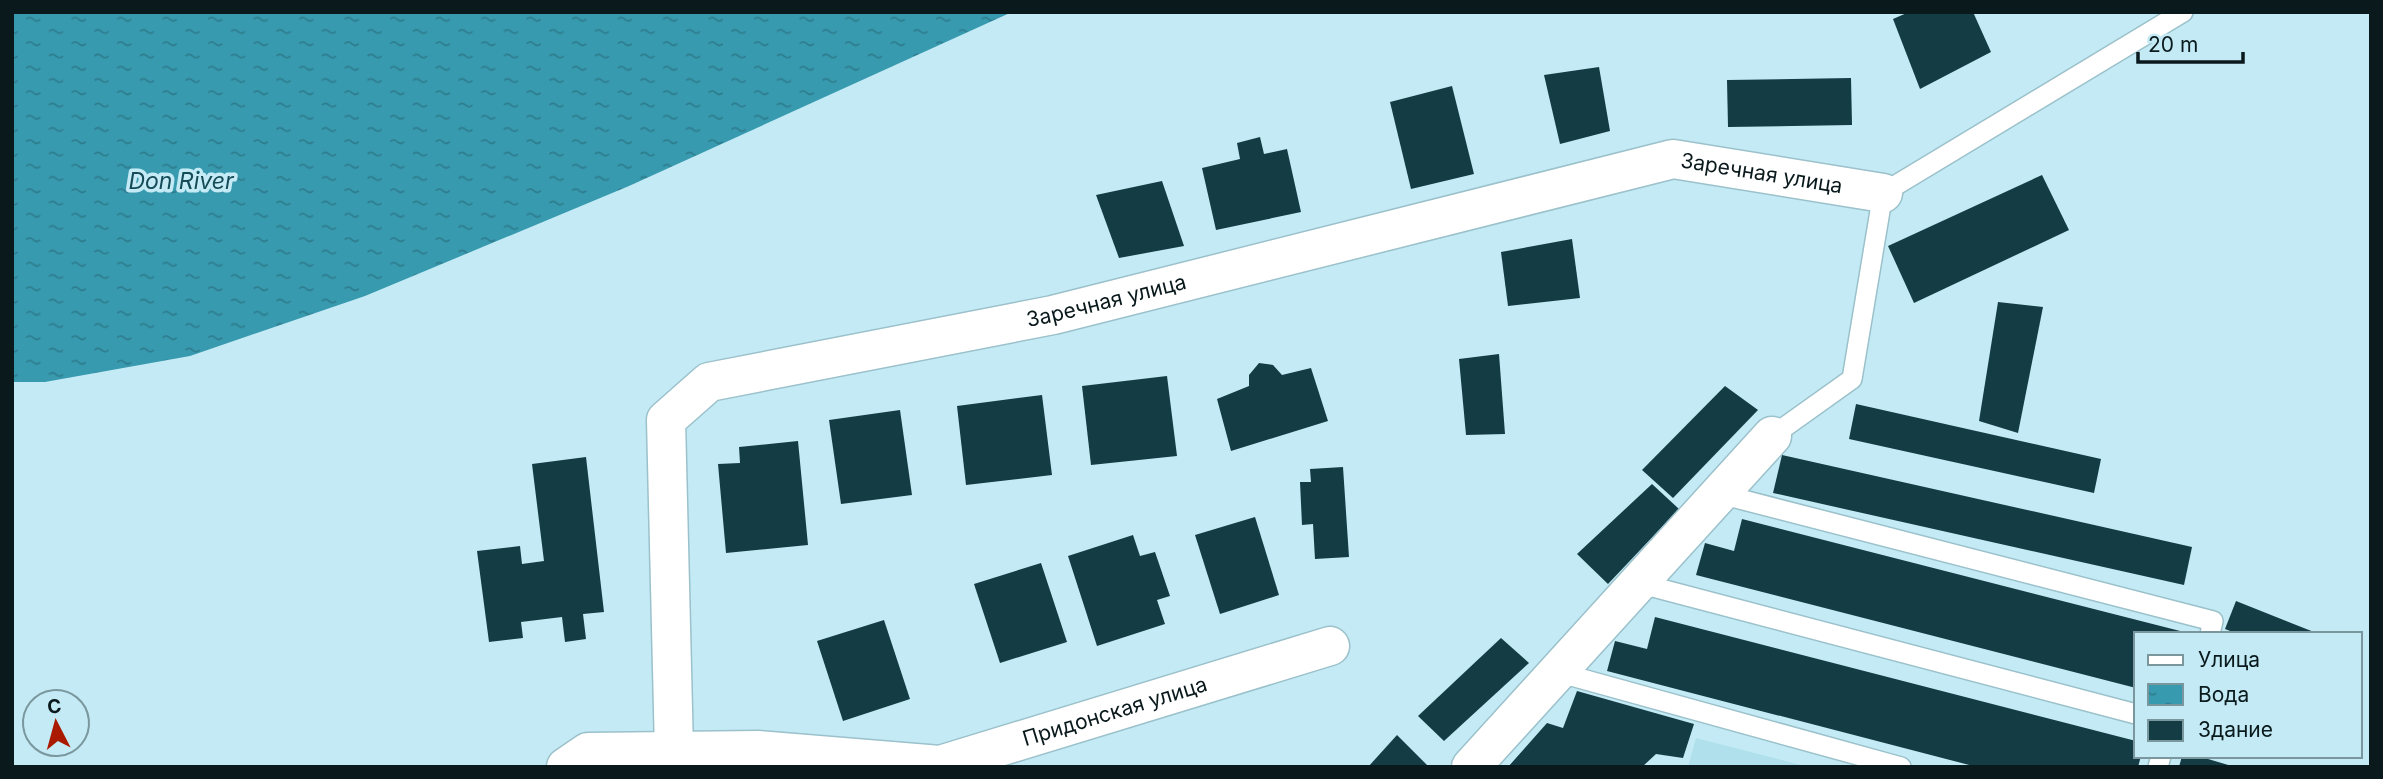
<svg xmlns="http://www.w3.org/2000/svg" width="2383" height="779" font-family="Inter,sans-serif">
	<style>
		.built { fill: #afe0ec }
		.water { fill: url(#water-ripples) }
		.building { fill: #143c45 }
		.lines { fill: none; stroke-linecap: round; stroke-linejoin: round }
		.service-casing { stroke: #9bc1cb; stroke-width: 22 }
		.minor-casing { stroke: #9bc1cb; stroke-width: 41 }
		.service { stroke: #fff; stroke-width: 19 }
		.minor { stroke: #fff; stroke-width: 38 }
		.labels { text-anchor: middle; stroke-width: 7; stroke-linejoin: round; paint-order: stroke }
		.street-label { font-size: 21px; fill: #0a191c; stroke: #c4ebf5 }
		.water-label { font-size: 23px; font-style: italic; fill: #144b57; stroke: #c4ebf5 }
	</style>
	<defs>
		<pattern id="water-ripples" width="26" height="14" patternUnits="userSpaceOnUse" patternTransform="scale(1.75)"><rect width="26" height="14" fill="#389aaf"/><path d="M2 4q2-2 4 0t4 0M15 11q2-2 4 0t4 0" fill="none" stroke="#2d7d8e"/></pattern>
	</defs>
	<rect width="100%" height="100%" fill="#c4ebf5"/>
	<polygon class="built" points="1696,738 1809,767 1688,767"/>
	<polygon class="water" points="12,12 1012,12 629,186 365,296 190,356 45,382 12,382"/>
	<g class="building">
		<polygon points="1909,12 1973,12 1991,52 1920,89 1893,19"/>
		<polygon points="1599,67 1610,131 1560,144 1544,75"/>
		<polygon points="1851,78 1852,125 1728,127 1727,80"/>
		<polygon points="1452,86 1474,174 1411,189 1390,102"/>
		<polygon points="1260,137 1264,154 1287,149 1301,212 1216,230 1202,168 1240,159 1237,143"/>
		<polygon points="2042,175 2069,230 1914,303 1888,246"/>
		<polygon points="1162,181 1184,246 1119,258 1096,195"/>
		<polygon points="1572,239 1580,298 1508,306 1501,252"/>
		<polygon points="1998,302 2043,307 2018,433 1979,421"/>
		<polygon points="1499,354 1505,434 1466,435 1459,359"/>
		<polygon points="1259,363 1273,365 1282,375 1311,368 1328,421 1231,451 1217,399 1249,386 1249,375"/>
		<polygon points="1167,376 1177,456 1091,465 1082,386"/>
		<polygon points="1725,386 1758,410 1673,498 1642,470"/>
		<polygon points="1042,395 1052,475 966,485 957,406"/>
		<polygon points="1856,404 2101,459 2094,493 1849,439"/>
		<polygon points="900,410 912,495 841,504 829,420"/>
		<polygon points="798,441 808,545 726,553 718,464 740,463 739,447"/>
		<polygon points="1782,455 2192,547 2184,585 1773,493"/>
		<polygon points="586,457 604,612 583,614 586,639 565,642 562,617 521,622 523,638 489,642 477,551 520,546 522,564 544,561 532,464"/>
		<polygon points="1343,467 1349,557 1315,559 1313,524 1302,525 1300,482 1311,482 1310,469"/>
		<polygon points="1652,484 1679,509 1608,584 1577,554"/>
		<polygon points="1255,517 1279,595 1220,614 1195,535"/>
		<polygon points="1742,519 2188,633 2188,634 2136,634 2136,688 1696,575 1705,543 1734,551"/>
		<polygon points="1133,535 1140,556 1155,552 1170,596 1157,600 1165,624 1097,646 1068,556"/>
		<polygon points="1041,563 1067,642 1000,663 974,584"/>
		<polygon points="2236,601 2319,634 2238,634 2225,629"/>
		<polygon points="1655,617 2136,741 2136,756 2141,756 2138,767 1977,767 1607,671 1615,641 1647,649"/>
		<polygon points="884,620 910,699 843,721 817,641"/>
		<polygon points="1501,638 1529,663 1444,741 1418,716"/>
		<polygon points="1577,691 1694,724 1683,758 1656,754 1642,767 1508,767 1547,723 1563,728"/>
		<polygon points="1397,735 1427,765 1426,767 1368,767"/>
		<polygon points="2182,756 2198,756 2235,767 2179,767"/>
	</g>
	<g class="lines">
		<g class="service-casing">
			<g id="service">
				<polyline points="1772,436 1852,379 1883,193 2183,12"/>
				<polyline points="1720,494 2213,621 2210,634"/>
				<polyline points="1638,583 2136,714"/>
				<polyline points="1557,672 1901,767"/>
				<polyline points="2158,767 2161,756"/>
			</g>
		</g>
		<g class="minor-casing">
			<g id="minor">
				<path id="s1" d="M 674,751 L 666,420 L 709,382 L 1053,315 L 1673,159 L 1883,193"/>
				<path id="s2" d="M 566,767 L 588,752 L 758,750 L 940,765 L 1330,646"/>
				<polyline points="1471,767 1772,436"/>
			</g>
		</g>
		<use href="#service" class="service"/>
		<use href="#minor" class="minor"/>
	</g>
	<g class="labels">
		<g class="street-label">
			<text dy="7" stroke="none"><textPath href="#s1" startOffset="1468">Заречная улица</textPath></text>
			<text dy="7" stroke="none"><textPath href="#s1" startOffset="794">Заречная улица</textPath></text>
			<text dy="7" stroke="none"><textPath href="#s2" startOffset="562">Придонская улица</textPath></text>
		</g>
		<g class="water-label">
			<text x="181" y="189">Don River</text>
		</g>
	</g>
	<rect width="2383" height="779" fill="none" stroke="#0a191c" stroke-width="28"/>
	<rect x="2134" y="632" width="228" height="126" fill="#c4ebf5" stroke="#7a979e" stroke-width="2"/>
	<rect x="2148" y="655" width="35" height="10" fill="#ffffff" stroke="#7a979e" stroke-width="2"/>
	<text x="2198" y="667" font-size="21" fill="#0a191c">Улица</text>
	<rect x="2148" y="684" width="35" height="21" fill="url(#water-ripples)" stroke="#7a979e" stroke-width="2"/>
	<text x="2198" y="702" font-size="21" fill="#0a191c">Вода</text>
	<rect x="2148" y="720" width="35" height="21" fill="#143c45" stroke="#7a979e" stroke-width="2"/>
	<text x="2198" y="737" font-size="21" fill="#0a191c">Здание</text>
	<g transform="translate(56 723) rotate(354)"><circle r="33" fill="#c4ebf5" stroke="#7a979e" stroke-width="2"/>
	<path d="M0-5L12 26L0 18L-12 26Z" fill="#a91a00"/>
	<text y="-10" font-size="19" font-weight="bold" text-anchor="middle" fill="#0a191c">С</text>
	</g>
	<path d="M2138 52v10h105v-10" fill="none" stroke="#0a191c" stroke-width="3.5"/>
	<text x="2148" y="52" font-size="21" fill="#0a191c" stroke="#c4ebf5" stroke-width="5" paint-order="stroke">20 m</text>
</svg>
